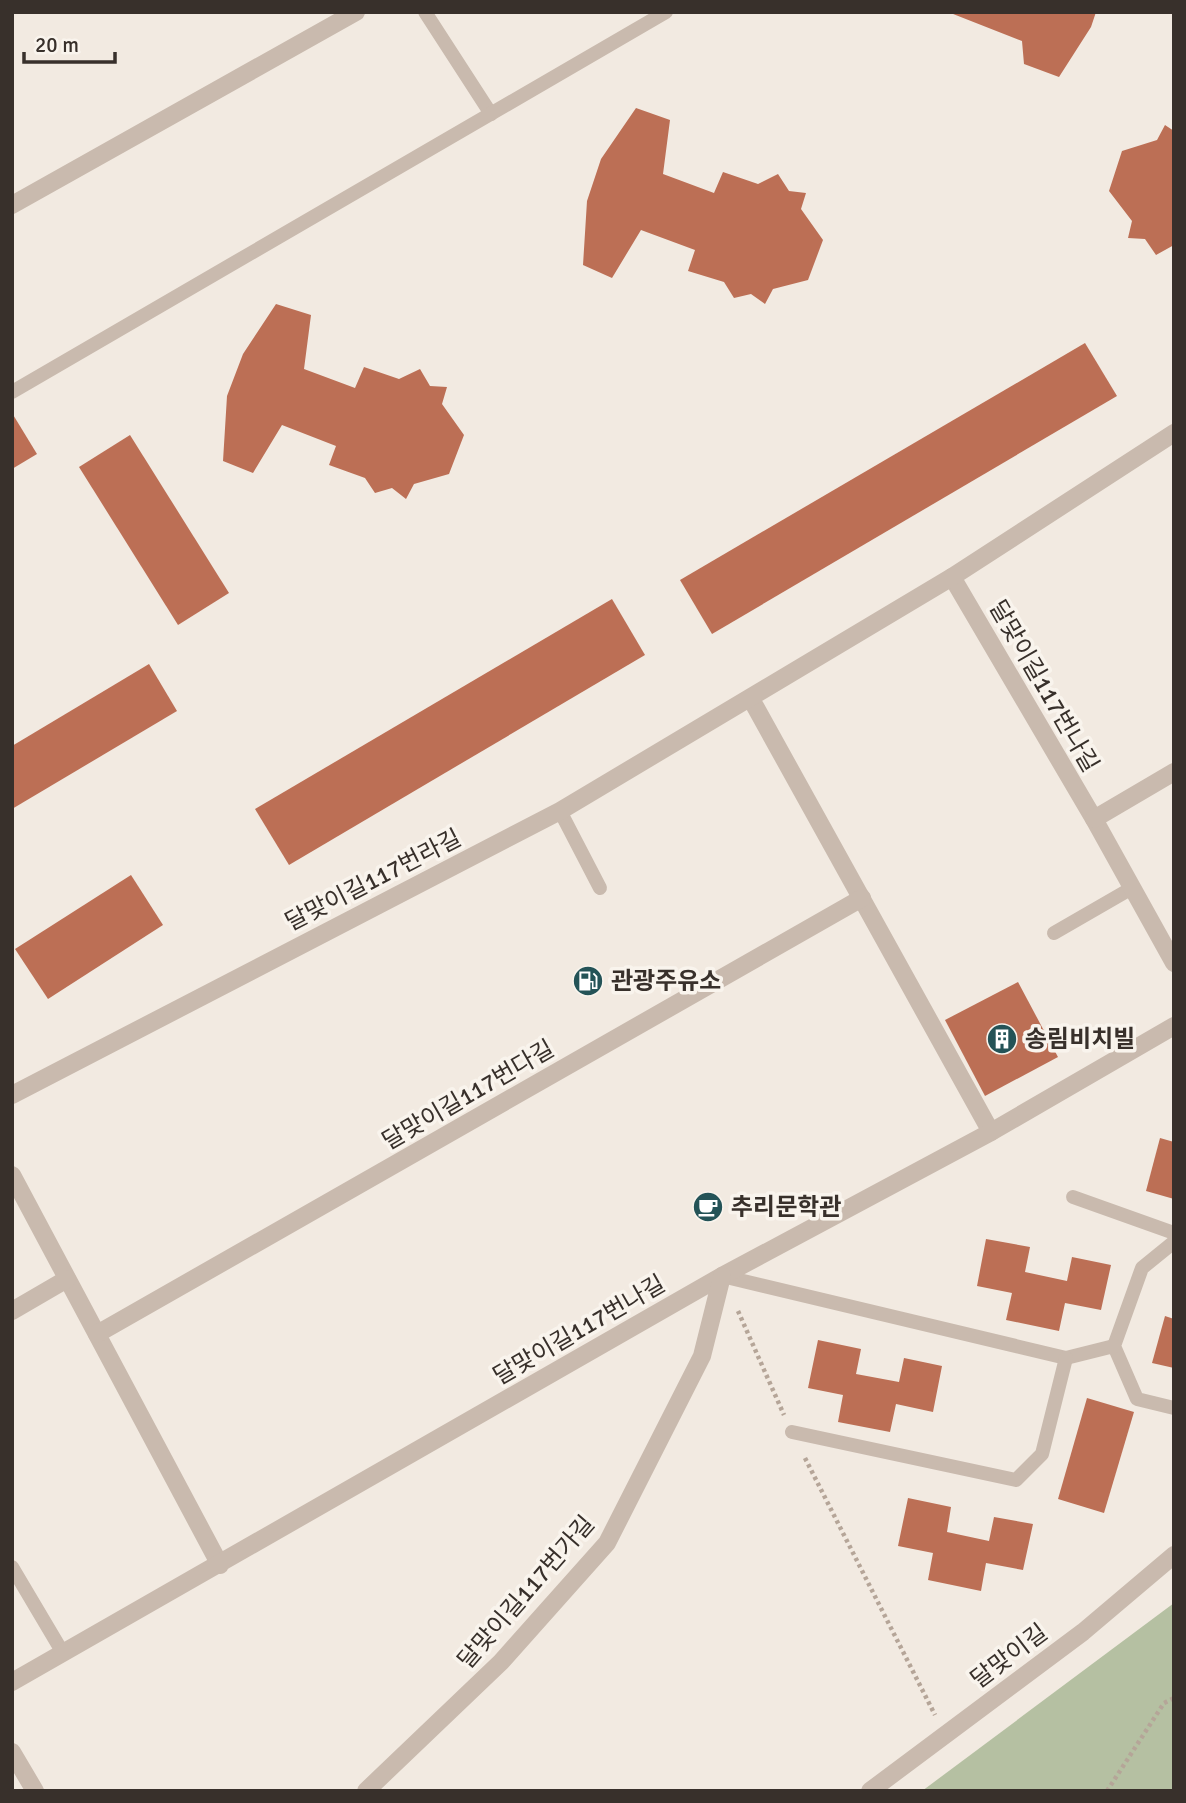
<svg xmlns="http://www.w3.org/2000/svg" width="1186" height="1803" font-family="Signika,'Noto Sans KR',sans-serif">
	<style>
		.green { fill: #b5c0a2 }
		.building { fill: #bc6f55 }
		.lines { fill: none; stroke-linecap: round; stroke-linejoin: round }
		.path { stroke: #b5a598; stroke-width: 4.5; stroke-dasharray: 3.5 3.5; stroke-linecap: butt }
		.service { stroke: #c9baae; stroke-width: 14 }
		.minor { stroke: #c9baae; stroke-width: 18 }
		.tertiary { stroke: #c9baae; stroke-width: 18 }
		.labels { text-anchor: middle; stroke-width: 7; stroke-linejoin: round; paint-order: stroke }
		.street-label { font-size: 24px; fill: #38302b; stroke: #f9f4ed }
		.poi-label { font-size: 24px; font-weight: bold; fill: #38302b; stroke: #f9f4ed; text-anchor: start }
	</style>
	<rect width="100%" height="100%" fill="#f2eae1"/>
	<polygon class="green" points="1174,1603 1174,1791 922,1791"/>
	<g class="building">
		<polygon points="948,12 1096,12 1091,27 1059,77 1024,64 1022,41"/>
		<polygon points="636,108 670,120 663,174 714,193 723,172 758,184 778,174 789,191 806,193 801,209 823,240 808,280 773,289 765,304 751,294 734,298 724,282 688,271 695,250 641,230 612,278 583,265 587,201 601,159"/>
		<polygon points="1165,125 1174,131 1174,245 1156,255 1145,239 1128,238 1132,221 1109,191 1122,151 1157,140"/>
		<polygon points="276,304 311,315 304,369 355,388 364,367 399,379 420,369 430,386 447,387 442,404 464,435 449,474 414,484 406,499 392,488 375,493 365,478 329,465 336,446 282,425 253,473 223,461 227,396 243,354"/>
		<polygon points="1085,343 1117,396 712,634 680,580"/>
		<polygon points="12,413 37,454 12,469"/>
		<polygon points="130,435 229,593 178,625 79,467"/>
		<polygon points="612,599 645,655 289,865 255,809"/>
		<polygon points="149,664 177,711 12,809 12,746"/>
		<polygon points="131,875 163,925 48,999 15,949"/>
		<polygon points="1018,982 1058,1057 985,1096 945,1020"/>
		<polygon points="1160,1138 1174,1142 1174,1199 1146,1191"/>
		<polygon points="986,1239 1030,1247 1025,1272 1067,1281 1072,1257 1111,1265 1101,1310 1065,1303 1059,1331 1006,1320 1012,1293 977,1286"/>
		<polygon points="1165,1316 1174,1319 1174,1368 1152,1363"/>
		<polygon points="818,1340 861,1349 856,1374 899,1382 904,1358 942,1366 933,1412 896,1404 890,1432 838,1422 843,1395 808,1388"/>
		<polygon points="1087,1398 1134,1412 1104,1513 1058,1499"/>
		<polygon points="908,1498 951,1507 947,1532 989,1541 994,1517 1033,1524 1023,1570 986,1563 981,1591 928,1580 933,1553 898,1546"/>
	</g>
	<g class="lines">
		<g class="path">
			<polyline points="738,1311 784,1415"/>
			<polyline points="805,1458 935,1715"/>
			<polyline points="1107,1791 1164,1703 1174,1698"/>
		</g>
		<g class="service">
			<polyline points="425,12 491,114"/>
			<polyline points="12,392 666,12"/>
			<polyline points="560,811 600,888"/>
			<polyline points="1054,933 1132,888"/>
			<polyline points="1073,1197 1174,1233"/>
			<polyline points="1174,1242 1142,1268 1114,1346 1137,1399 1174,1408"/>
			<polyline points="722,1276 1066,1358 1114,1346"/>
			<polyline points="792,1432 1016,1480 1042,1454 1066,1358"/>
			<polyline points="12,1567 63,1653"/>
		</g>
		<g class="minor">
			<polyline points="952,577 1094,819 1174,963"/>
			<polyline points="751,699 991,1132"/>
			<polyline points="1094,819 1174,772"/>
			<polyline points="12,1095 560,811 952,577 1174,433"/>
			<polyline points="12,1175 220,1565"/>
			<polyline points="12,1311 67,1279"/>
			<polyline points="97,1334 862,898"/>
			<polyline points="12,1682 722,1276 991,1132 1174,1026"/>
			<polyline points="12,1752 35,1791"/>
			<polyline points="366,1791 501,1662 607,1543 702,1356 722,1276"/>
		</g>
		<g class="tertiary">
			<polyline points="12,205 356,12"/>
			<polyline points="870,1791 1083,1632 1174,1555"/>
		</g>
	</g>
	<defs>
		<g id="fuel-disc" transform="scale(1.575)"><circle r="9.5" fill="#245357" stroke="#f9f4ed"/><path d="M-5.5-6h7V0h2V4h1.3V-2.5L3-4.5l.8-.8L6-3V5H2.5V1h-1V6h-7ZM-4.2-4.7v3.2H.2V-4.7Z" fill="#fff"/></g>
		<g id="building-disc" transform="scale(1.575)"><circle r="9.5" fill="#245357" stroke="#f9f4ed"/><path d="M-4-6H4V6H1V3H-1V6H-4ZM-2.5-4.3h1.7v1.8h-1.7ZM.8-4.3h1.7v1.8H.8ZM-2.5-1h1.7V.8h-1.7ZM.8-1h1.7V.8H.8Z" fill="#fff"/></g>
		<g id="cafe-disc" transform="scale(1.575)"><circle r="9.5" fill="#245357" stroke="#f9f4ed"/><path d="M-5.5-4.5H6V0H3Q3 3.5 0 3.5H-2.5Q-5.5 3.5-5.5 0ZM3-3.2v2h1.7v-2ZM-6 4.5H4V6H-6Z" fill="#fff"/></g>
	</defs>
	<g fill-rule="evenodd">
		<use href="#fuel-disc" x="588" y="981"/>
		<use href="#building-disc" x="1002" y="1039"/>
		<use href="#cafe-disc" x="708" y="1207"/>
	</g>
	<g class="labels">
		<g class="street-label">
			<text transform="translate(1044 686) rotate(60)" y="8">달맞이길117번나길</text>
			<text transform="translate(373 880) rotate(-27)" y="8">달맞이길117번라길</text>
			<text transform="translate(468 1095) rotate(-30)" y="8">달맞이길117번다길</text>
			<text transform="translate(579 1330) rotate(-30)" y="8">달맞이길117번나길</text>
			<text transform="translate(526 1592) rotate(-49)" y="8">달맞이길117번가길</text>
			<text transform="translate(1009 1656) rotate(-37)" y="8">달맞이길</text>
		</g>
		<g class="poi-label">
			<text x="611" y="989">관광주유소</text>
			<text x="1025" y="1047">송림비치빌</text>
			<text x="731" y="1215">추리문학관</text>
		</g>
	</g>
	<rect width="1186" height="1803" fill="none" stroke="#38302b" stroke-width="28"/>
	<path d="M24 52v10h91v-10" fill="none" stroke="#38302b" stroke-width="3.5"/>
	<text x="35" y="52" font-size="21" fill="#38302b" stroke="#f9f4ed" stroke-width="5" paint-order="stroke">20 m</text>
</svg>
